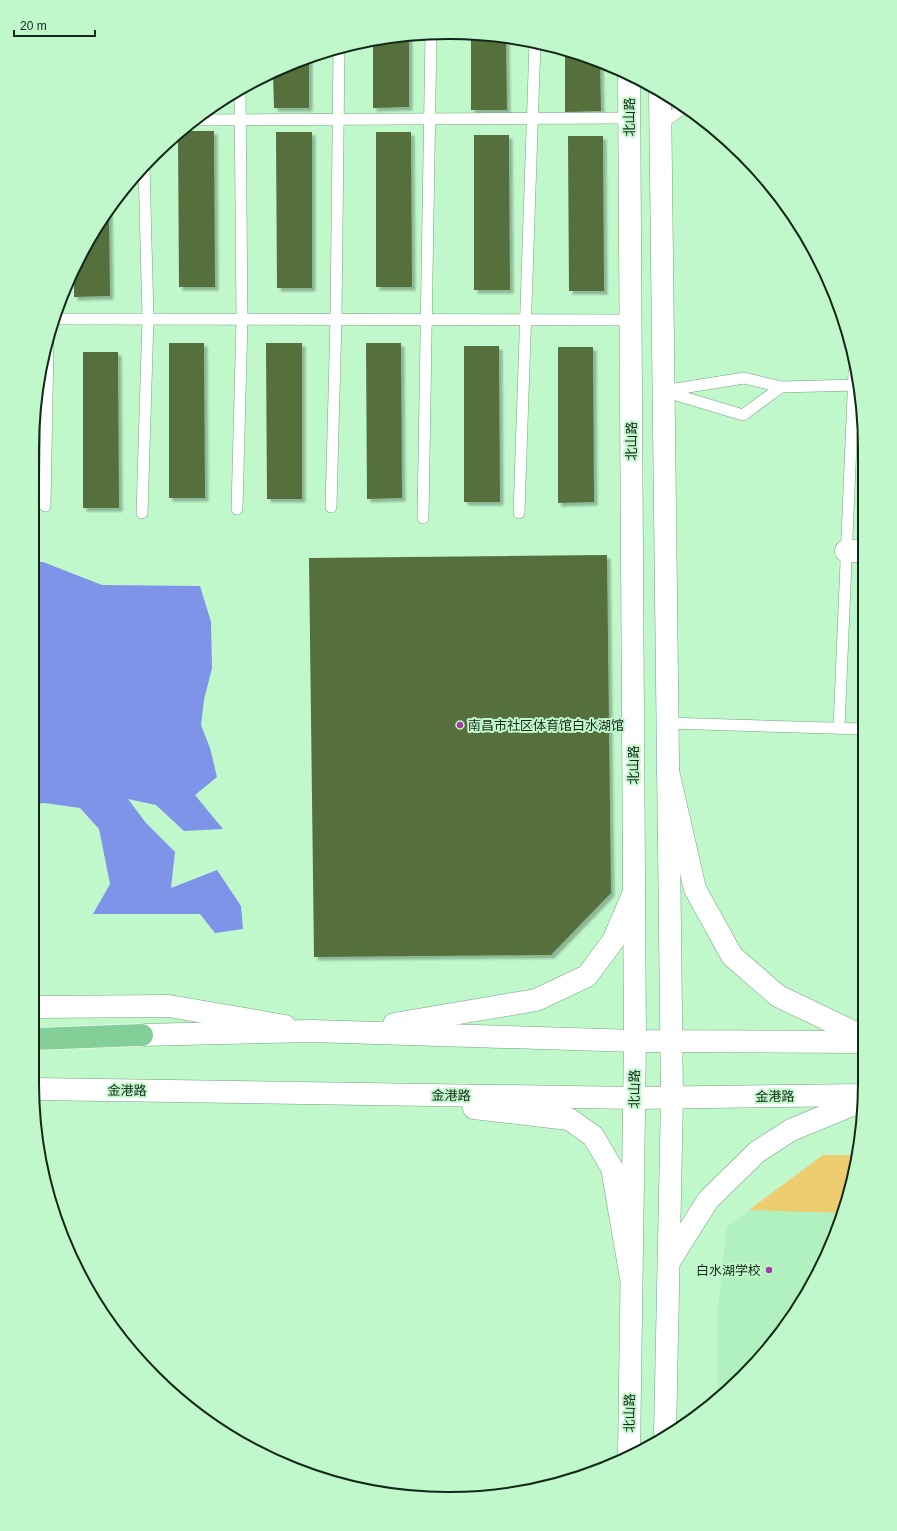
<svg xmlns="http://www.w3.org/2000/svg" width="897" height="1531" font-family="Arial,'Noto Sans SC',sans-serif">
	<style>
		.built { fill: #b1f0bf }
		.green { fill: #edcd70 }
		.water { fill: #7d94e9 }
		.building { fill: #556f3c; filter: url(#shadow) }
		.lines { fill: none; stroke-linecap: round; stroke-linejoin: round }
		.service-casing { stroke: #70a57d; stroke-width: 12 }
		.minor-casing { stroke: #70a57d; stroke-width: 23 }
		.tertiary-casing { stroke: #70a57d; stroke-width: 23 }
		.secondary-casing { stroke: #70a57d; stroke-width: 23 }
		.trunk-casing { stroke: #fff; stroke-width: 23 }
		.service { stroke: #fff; stroke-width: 11 }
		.minor { stroke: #fff; stroke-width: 22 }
		.tertiary { stroke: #fff; stroke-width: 22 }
		.secondary { stroke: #fff; stroke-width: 22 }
		.trunk { stroke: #84cf98; stroke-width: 22 }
		.poi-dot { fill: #a63c9e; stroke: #c0f8cc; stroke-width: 1.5 }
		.labels { text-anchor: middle; stroke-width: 4; stroke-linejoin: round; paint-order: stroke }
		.street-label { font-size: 13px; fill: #122818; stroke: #c0f8cc }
		.poi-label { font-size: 13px; fill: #122818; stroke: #c0f8cc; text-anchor: start }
		.rim { fill: none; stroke: #122818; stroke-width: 2 }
	</style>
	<defs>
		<filter id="shadow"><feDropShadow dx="3.5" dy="3.5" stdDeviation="1" flood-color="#0004"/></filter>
	</defs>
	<rect width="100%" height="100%" fill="#c0f8cc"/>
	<polygon class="built" points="823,1155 855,1155 843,1217 795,1314 761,1357 718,1398 717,1316 727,1227"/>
	<polygon class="green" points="823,1155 855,1155 844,1213 749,1210"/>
	<polygon class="water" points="33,562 43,562 102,585 200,586 211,622 212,668 204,700 201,725 210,748 217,777 195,795 223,829 184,831 156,805 128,799 146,823 175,852 171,888 217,870 241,906 243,929 215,933 200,914 93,914 110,884 99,829 80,808 45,803 34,804"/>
	<g class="building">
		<polygon points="471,34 506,38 507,110 471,110"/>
		<polygon points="409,36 409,107 373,108 373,39"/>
		<polygon points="565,51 600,61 601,111 565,112"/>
		<polygon points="309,58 309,108 274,108 273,72 289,64"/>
		<polygon points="181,131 214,131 215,287 179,287 178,134"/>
		<polygon points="276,132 312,132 312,288 277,288"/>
		<polygon points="376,132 411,132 412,287 376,287"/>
		<polygon points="474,135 509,135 510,290 474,290"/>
		<polygon points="568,136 603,136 604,291 569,291"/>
		<polygon points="109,208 110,296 74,297 74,274 102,217"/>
		<polygon points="169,343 204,343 205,498 169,498"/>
		<polygon points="266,343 302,343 302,499 267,499"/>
		<polygon points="366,343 401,343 402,498 367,499"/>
		<polygon points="464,346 499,346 500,502 464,502"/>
		<polygon points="558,347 593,347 594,502 558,503"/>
		<polygon points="83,352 118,352 119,508 83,508"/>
		<polygon points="607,555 611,893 551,955 314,957 309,558"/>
		<polygon points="863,634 864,634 864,712 862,712"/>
	</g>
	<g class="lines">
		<g class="service-casing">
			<g id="service">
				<polyline points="196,120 630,118"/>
				<polyline points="660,125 685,107"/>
				<polyline points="53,319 630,320"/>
				<polygon points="744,378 781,387 743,415 663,391"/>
				<polyline points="781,387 857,385"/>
				<polyline points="45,506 48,345"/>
				<polyline points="331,507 336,319 339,49"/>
				<polyline points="237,509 242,319 240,90"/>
				<polyline points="142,513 148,319 144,166"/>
				<polyline points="519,513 535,42"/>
				<polyline points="423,518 431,34"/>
				<polyline points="667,723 864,729"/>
				<polyline points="839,728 854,372"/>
			</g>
		</g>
		<g class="minor-casing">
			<polyline id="minor" points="846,551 864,551"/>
		</g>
		<g class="tertiary-casing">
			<g id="tertiary">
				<polyline points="660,91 672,1098 665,1434"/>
				<polyline points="35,1007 169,1006 285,1026"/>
				<polyline points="629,1455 635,1041 629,75"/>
			</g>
		</g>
		<g class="secondary-casing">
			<g id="secondary">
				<polyline points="668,771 695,889 732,956 778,996 864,1037"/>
				<polyline points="394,1024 536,1000 587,976 613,941 634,892"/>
				<polyline points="142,1035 312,1031 635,1041 864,1042"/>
				<polyline points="35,1089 634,1098 864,1095"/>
				<polyline points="474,1108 569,1119 593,1136 612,1168 631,1278"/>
				<polyline points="669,1262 708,1200 757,1152 791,1130 864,1100"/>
			</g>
		</g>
		<g class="trunk-casing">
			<polyline id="trunk" points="35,1039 142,1035"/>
		</g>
		<use href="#service" class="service"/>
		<use href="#minor" class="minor"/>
		<use href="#tertiary" class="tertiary"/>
		<use href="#secondary" class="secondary"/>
		<use href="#trunk" class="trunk"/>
	</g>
	<g class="poi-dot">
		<circle cx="460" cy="725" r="4"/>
		<circle cx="769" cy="1270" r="4"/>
	</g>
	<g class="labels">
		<g class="street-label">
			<text transform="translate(629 117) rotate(-90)" y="5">北山路</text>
			<text transform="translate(631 441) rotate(-90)" y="5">北山路</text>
			<text transform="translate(633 765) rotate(-90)" y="5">北山路</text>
			<text transform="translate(634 1089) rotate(-89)" y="5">北山路</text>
			<text transform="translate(127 1090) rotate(1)" y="5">金港路</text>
			<text transform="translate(451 1095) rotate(1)" y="5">金港路</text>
			<text transform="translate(775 1096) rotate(-1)" y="5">金港路</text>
			<text transform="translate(629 1413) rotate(-89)" y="5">北山路</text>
		</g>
		<g class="poi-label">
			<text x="468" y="730">南昌市社区体育馆白水湖馆</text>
			<text x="761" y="1275" text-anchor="end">白水湖学校</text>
		</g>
	</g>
	<path d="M0 0H897V1531H0ZM448 39H449A409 409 0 0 1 858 448V1083A409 409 0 0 1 449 1492H448A409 409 0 0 1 39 1083V448A409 409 0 0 1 448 39Z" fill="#c0f8cc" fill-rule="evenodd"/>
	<path class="rim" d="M448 39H449A409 409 0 0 1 858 448V1083A409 409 0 0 1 449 1492H448A409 409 0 0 1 39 1083V448A409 409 0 0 1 448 39Z"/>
	<path d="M14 30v6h81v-6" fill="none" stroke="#122818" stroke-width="2"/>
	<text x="20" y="30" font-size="12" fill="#122818" stroke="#c0f8cc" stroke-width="3" paint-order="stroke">20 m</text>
</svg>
